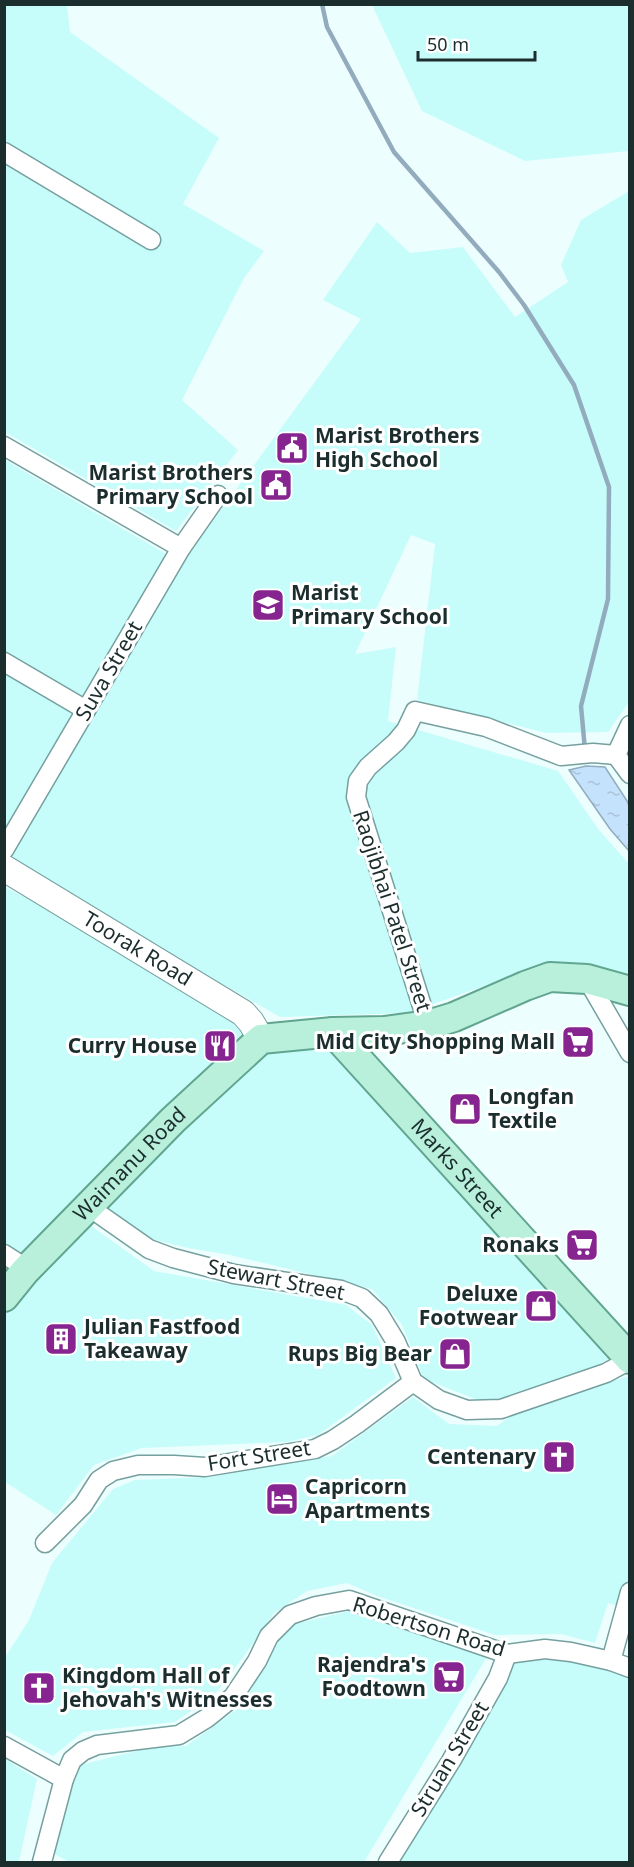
<svg xmlns="http://www.w3.org/2000/svg" width="634" height="1867" font-family="'Noto Sans',sans-serif">
	<style>
		.built { fill: #c6fdfb }
		.water { fill: url(#water-ripples); stroke: #92acbe; stroke-width: 1.5 }
		.lines { fill: none; stroke-linecap: round; stroke-linejoin: round }
		.stream { stroke: #92acbe; stroke-width: 4.5 }
		.street-casing { stroke: #76a09f; stroke-width: 21 }
		.secondary-casing { stroke: #76a09f; stroke-width: 28 }
		.primary-casing { stroke: #62a58f; stroke-width: 32 }
		.street { stroke: #fff; stroke-width: 18 }
		.secondary { stroke: #fff; stroke-width: 26 }
		.primary { stroke: #b8f0dc; stroke-width: 28 }
		.labels { text-anchor: middle; stroke-width: 6; stroke-linejoin: round; paint-order: stroke }
		.poi-label { font-size: 21px; font-weight: bold; fill: #1c2d2d; stroke: #fff; text-anchor: end }
		.street-label { font-size: 21px; fill: #1c2d2d; stroke: #fff }
	</style>
	<defs>
		<pattern id="water-ripples" width="26" height="14" patternUnits="userSpaceOnUse" patternTransform="scale(1.5)"><rect width="26" height="14" fill="#c5e2fc"/><path d="M2 4q2-2 4 0t4 0M15 11q2-2 4 0t4 0" fill="none" stroke="#a9c2d8"/></pattern>
	</defs>
	<rect width="100%" height="100%" fill="#edfefe"/>
	<g class="built">
		<polygon points="5,5 67,5 70,32 219,138 183,204 264,251 244,278 182,400 238,450 176,531 5,432"/>
		<polygon points="372,5 629,5 629,151 525,161 422,111"/>
		<polygon points="629,191 629,702 608,732 546,733 417,700 435,544 411,535 355,654 396,647 388,721 558,771 599,830 629,864 629,980 544,965 407,1013 280,1017 130,931 10,857 188,555 361,319 323,300 377,222 410,253 463,247 515,317 568,282 561,265 581,220"/>
		<polygon points="5,460 173,558 5,847"/>
		<polygon points="4,887 118,941 225,1006 251,1041 26,1262 5,1249"/>
		<polygon points="278,1041 327,1046 563,1307 611,1358 548,1391 493,1406 424,1379 402,1325 372,1289 230,1255 188,1248 147,1238 100,1203"/>
		<polygon points="83,1220 154,1271 346,1305 372,1325 396,1378 318,1435 287,1442 142,1448 94,1465 56,1515 5,1482 4,1291"/>
		<polygon points="629,1376 629,1592 626,1608 608,1603 595,1643 561,1634 495,1635 377,1596 347,1583 307,1591 274,1613 244,1656 215,1694 175,1722 83,1732 53,1756 5,1730 4,1659 29,1620 52,1563 113,1489 135,1480 210,1477 332,1456 413,1397 449,1424 497,1426 521,1409"/>
		<polygon points="349,1611 488,1655 364,1862 69,1862 51,1852 76,1766 152,1747 186,1746 243,1705 277,1641 295,1624"/>
		<polygon points="539,1656 602,1668 629,1678 629,1862 386,1862 503,1659"/>
		<polygon points="5,1759 37,1779 19,1862 5,1862"/>
	</g>
	<polygon class="water" points="586,766 605,767 629,804 629,851 610,829 569,770"/>
	<g class="lines">
		<polyline class="stream" points="322,4 327,27 394,152 499,272 524,305 574,385 609,487 608,599 581,706 585,750"/>
		<g class="street-casing">
			<g id="street">
				<polyline points="4,152 151,240"/>
				<polyline points="4,446 181,548"/>
				<polyline points="4,662 86,710"/>
				<polyline points="616,755 630,725"/>
				<polyline points="616,755 630,774"/>
				<polyline points="4,850 181,548 218,495"/>
				<polyline points="587,979 630,1053"/>
				<polyline points="428,1025 356,797 358,781 368,767 396,742 406,730 415,711 486,727 561,756 593,753 616,755"/>
				<polyline points="89,1207 149,1249 173,1258 234,1274 341,1290 362,1298 379,1314 396,1342 413,1382 439,1400 467,1410 501,1409 606,1373 630,1360"/>
				<polyline points="4,1254 18,1263 25,1271"/>
				<polyline points="45,1543 83,1505 99,1480 113,1471 138,1465 174,1465 205,1467 315,1449 333,1440 357,1424 413,1382"/>
				<polyline points="611,1661 630,1592"/>
				<polyline points="4,1746 64,1779"/>
				<polyline points="42,1862 64,1779 72,1760 83,1751 97,1745 179,1735 207,1718 233,1697 257,1661 269,1636 290,1615 316,1606 349,1600 507,1654 545,1649 571,1652 611,1661 630,1668"/>
				<polyline points="388,1862 451,1761 498,1678 507,1654"/>
			</g>
		</g>
		<g class="secondary-casing">
			<g id="secondary">
				<path id="s1" d="M 4,868 L 243,1013 L 251,1022 L 261,1039"/>
			</g>
		</g>
		<g class="primary-casing">
			<g id="primary">
				<polyline points="333,1032 384,1031 428,1025 454,1017 525,986 550,977 587,979 630,991"/>
				<path id="s2" d="M 4,1297 L 25,1271 L 173,1120 L 261,1039 L 333,1032 L 630,1359"/>
			</g>
		</g>
		<use href="#street" class="street"/>
		<use href="#secondary" class="secondary"/>
		<use href="#primary" class="primary"/>
	</g>
	<defs>
		<g id="civic-square" transform="scale(1.725)"><rect x="-9" y="-9" width="18" height="18" rx="4" fill="#86258f" stroke="#fff"/><path d="M-.6-6.5H3V-4.5H.6V-3L4-1V1h2V6H-6V1h2V-1L-.6-3ZM-1.2 2.5V6h2.4V2.5Z" fill="#fff"/></g>
		<g id="school-square" transform="scale(1.725)"><rect x="-9" y="-9" width="18" height="18" rx="4" fill="#86258f" stroke="#fff"/><path d="M0-5L7-2L0 1L-7-2ZM-4 1L0 2.5L4 1V4Q0 6-4 4Z" fill="#fff"/></g>
		<g id="supermarket-square" transform="scale(1.725)"><rect x="-9" y="-9" width="18" height="18" rx="4" fill="#86258f" stroke="#fff"/><path d="M-6-5.5h2.5l.6 2H6L4.5 2H-2.5L-4.4-4H-6ZM-1.5 3.2a1.3 1.3 0 1 0 .1 0ZM3 3.2a1.3 1.3 0 1 0 .1 0Z" fill="#fff"/></g>
		<g id="restaurant-square" transform="scale(1.725)"><rect x="-9" y="-9" width="18" height="18" rx="4" fill="#86258f" stroke="#fff"/><path d="M-5-6h1v4h1v-4h1v4h1v-4h1v5L-1.5 .5V6h-2V.5L-5-1ZM5-6V6H3V1.5H1.5Q1.5-4 5-6Z" fill="#fff"/></g>
		<g id="shop-square" transform="scale(1.725)"><rect x="-9" y="-9" width="18" height="18" rx="4" fill="#86258f" stroke="#fff"/><path d="M-5-2.5h2.3a2.7 3.5 0 0 1 5.4 0H5L5.5 6h-11ZM-1.5-2.5h3a1.5 2.3 0 0 0-3 0Z" fill="#fff"/></g>
		<g id="building-square" transform="scale(1.725)"><rect x="-9" y="-9" width="18" height="18" rx="4" fill="#86258f" stroke="#fff"/><path d="M-4-6H4V6H1V3H-1V6H-4ZM-2.5-4.3h1.7v1.8h-1.7ZM.8-4.3h1.7v1.8H.8ZM-2.5-1h1.7V.8h-1.7ZM.8-1h1.7V.8H.8Z" fill="#fff"/></g>
		<g id="church-square" transform="scale(1.725)"><rect x="-9" y="-9" width="18" height="18" rx="4" fill="#86258f" stroke="#fff"/><path d="M-1.2-6h2.4v3.5h3.3v2.4h-3.3V6h-2.4V-.1h-3.3v-2.4h3.3Z" fill="#fff"/></g>
		<g id="hotel-square" transform="scale(1.725)"><rect x="-9" y="-9" width="18" height="18" rx="4" fill="#86258f" stroke="#fff"/><path d="M-6-4.5h1.5V1H6V5H4.5V3h-9V5H-6ZM-4 0a1.8 1.8 0 1 1 3.6 0ZM.5 0V-2.5h3Q6-2.5 6 0Z" fill="#fff"/></g>
	</defs>
	<g fill-rule="evenodd">
		<use href="#civic-square" x="292" y="448"/>
		<use href="#civic-square" x="276" y="485"/>
		<use href="#school-square" x="268" y="605"/>
		<use href="#supermarket-square" x="578" y="1042"/>
		<use href="#restaurant-square" x="220" y="1046"/>
		<use href="#shop-square" x="465" y="1109"/>
		<use href="#supermarket-square" x="582" y="1245"/>
		<use href="#shop-square" x="541" y="1306"/>
		<use href="#building-square" x="61" y="1339"/>
		<use href="#shop-square" x="455" y="1354"/>
		<use href="#church-square" x="559" y="1457"/>
		<use href="#hotel-square" x="282" y="1499"/>
		<use href="#supermarket-square" x="449" y="1677"/>
		<use href="#church-square" x="39" y="1688"/>
	</g>
	<g class="labels">
		<g class="poi-label">
			<text x="315" y="443" text-anchor="start">Marist Brothers<tspan x="315" dy="24">High School</tspan></text>
			<text x="253" y="480">Marist Brothers<tspan x="253" dy="24">Primary School</tspan></text>
			<text x="291" y="600" text-anchor="start">Marist<tspan x="291" dy="24">Primary School</tspan></text>
			<text x="555" y="1049">Mid City Shopping Mall</text>
			<text x="197" y="1053">Curry House</text>
			<text x="488" y="1104" text-anchor="start">Longfan<tspan x="488" dy="24">Textile</tspan></text>
			<text x="559" y="1252">Ronaks</text>
			<text x="518" y="1301">Deluxe<tspan x="518" dy="24">Footwear</tspan></text>
			<text x="84" y="1334" text-anchor="start">Julian Fastfood<tspan x="84" dy="24">Takeaway</tspan></text>
			<text x="432" y="1361">Rups Big Bear</text>
			<text x="536" y="1464">Centenary</text>
			<text x="305" y="1494" text-anchor="start">Capricorn<tspan x="305" dy="24">Apartments</tspan></text>
			<text x="426" y="1672">Rajendra's<tspan x="426" dy="24">Foodtown</tspan></text>
			<text x="62" y="1683" text-anchor="start">Kingdom Hall of<tspan x="62" dy="24">Jehovah's Witnesses</tspan></text>
		</g>
		<g class="street-label">
			<text transform="translate(109 671) rotate(-60)" y="7">Suva Street</text>
			<text transform="translate(392 911) rotate(72)" y="7">Raojibhai Patel Street</text>
			<text dy="7" stroke="none"><textPath href="#s1" startOffset="156">Toorak Road</textPath></text>
			<text dy="7" stroke="none"><textPath href="#s2" startOffset="183">Waimanu Road</textPath></text>
			<text dy="7" stroke="none"><textPath href="#s2" startOffset="621">Marks Street</textPath></text>
			<text transform="translate(276 1280) rotate(11)" y="7">Stewart Street</text>
			<text transform="translate(259 1456) rotate(-9)" y="7">Fort Street</text>
			<text transform="translate(429 1627) rotate(17)" y="7">Robertson Road</text>
			<text transform="translate(450 1759) rotate(-59)" y="7">Struan Street</text>
		</g>
	</g>
	<rect width="634" height="1867" fill="none" stroke="#1c2d2d" stroke-width="12"/>
	<path d="M418 51v9h117v-9" fill="none" stroke="#1c2d2d" stroke-width="3"/>
	<text x="427" y="51" font-size="18" fill="#1c2d2d" stroke="#ffffff" stroke-width="4.5" paint-order="stroke">50 m</text>
</svg>
